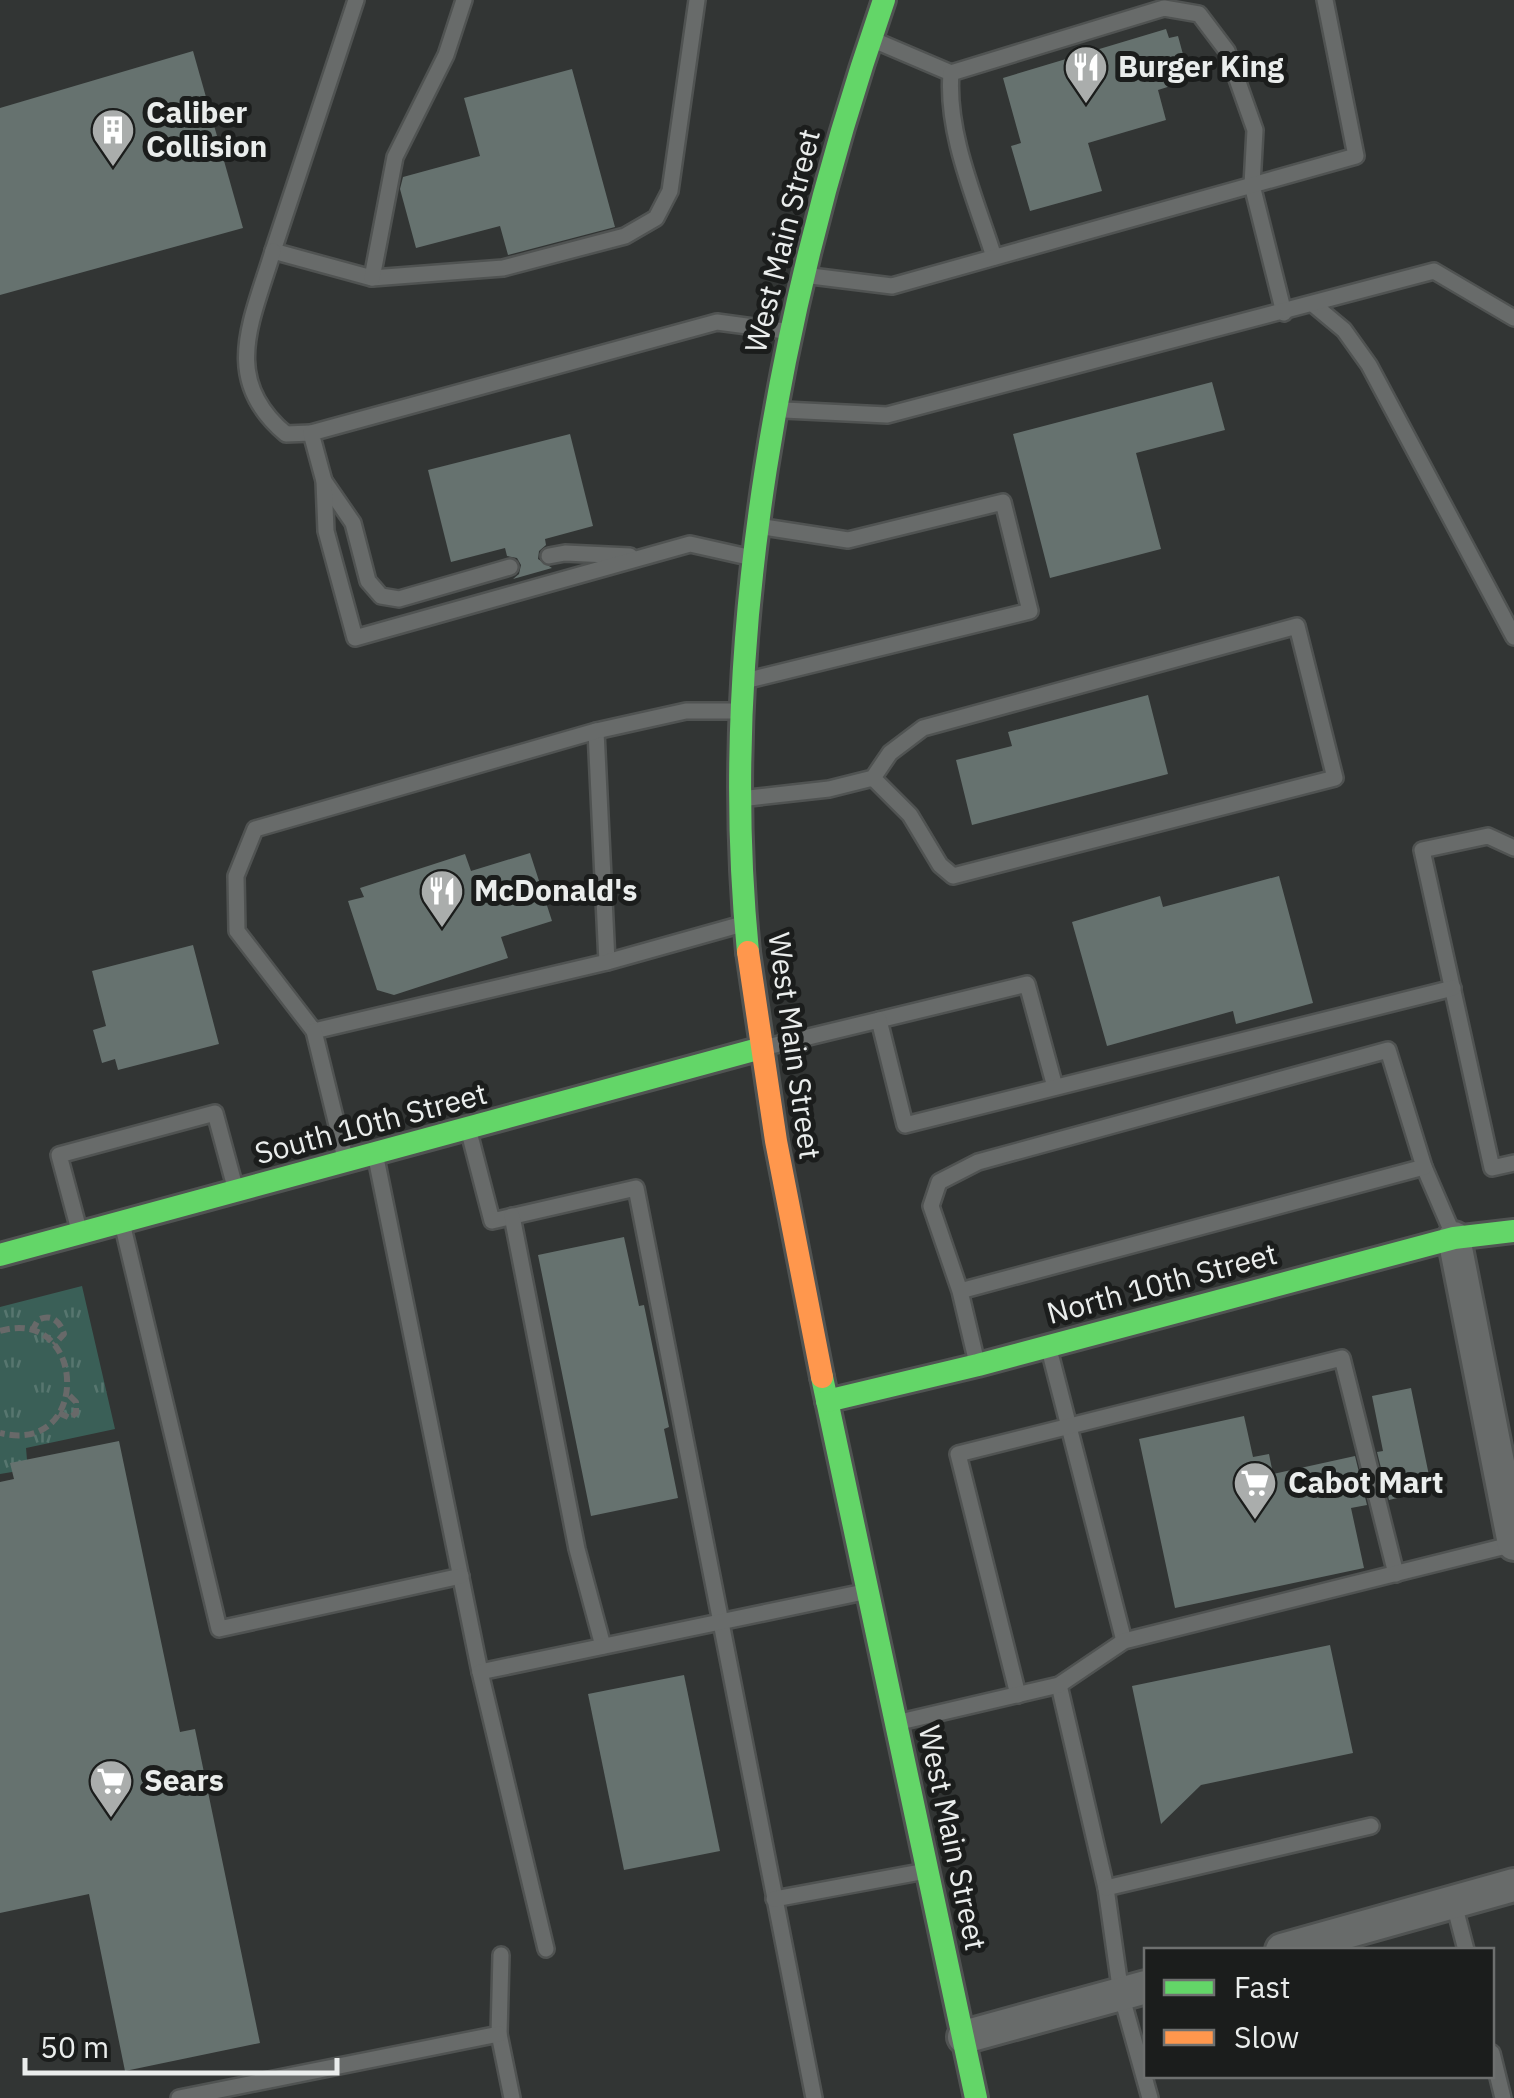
<svg xmlns="http://www.w3.org/2000/svg" width="1514" height="2098" font-family="'IBM Plex Sans',sans-serif">
	<style>
		.park { fill: url(#park-tufts) }
		.building { fill: #66726f }
		.lines { fill: none; stroke-linecap: round; stroke-linejoin: round }
		.lane-casing { stroke: #505352; stroke-width: 20 }
		.street-casing { stroke: #505352; stroke-width: 38 }
		.fast-casing { stroke: #505352; stroke-width: 28 }
		.slow-casing { stroke: #505352; stroke-width: 28 }
		.path { stroke: #686969; stroke-width: 6; stroke-dasharray: 10 5; stroke-linecap: butt }
		.lane { stroke: #686b6a; stroke-width: 15 }
		.street { stroke: #686b6a; stroke-width: 32 }
		.fast { stroke: #63d668; stroke-width: 22 }
		.slow { stroke: #ff974d; stroke-width: 22 }
		.labels { text-anchor: middle; stroke-width: 10; stroke-linejoin: round; paint-order: stroke }
		.poi-label { font-size: 30px; font-weight: bold; fill: #eaedec; stroke: #1b1d1c; text-anchor: start }
		.street-label { font-size: 30px; fill: #eaedec; stroke: #1b1d1c }
	</style>
	<defs>
		<pattern id="park-tufts" width="24" height="20" patternUnits="userSpaceOnUse" patternTransform="scale(2.5)"><rect width="24" height="20" fill="#3a5f57"/><path d="M3 7l-1-3M5 7V3M7 7l1-3M15 17l-1-3M17 17v-4M19 17l1-3" fill="none" stroke="#57766f"/></pattern>
	</defs>
	<rect width="100%" height="100%" fill="#323534"/>
	<polygon class="park" points="82,1286 115,1429 26,1448 27,1460 12,1472 0,1474 0,1307"/>
	<g class="building">
		<polygon points="1166,29 1169,38 1178,36 1190,80 1158,90 1166,120 1088,143 1102,191 1030,211 1011,146 1021,143 1003,78"/>
		<polygon points="193,51 243,228 0,295 0,108"/>
		<polygon points="572,69 615,227 508,255 500,226 416,248 400,189 403,177 480,156 464,98"/>
		<polygon points="1212,382 1225,430 1136,453 1161,549 1050,578 1013,434"/>
		<polygon points="570,434 593,526 545,539 546,545 539,551 538,559 552,568 513,579 519,574 521,565 517,558 507,556 505,548 451,562 428,470"/>
		<polygon points="1148,695 1168,774 972,825 956,760 1012,746 1008,732"/>
		<polygon points="530,853 552,921 501,937 508,958 394,995 377,990 348,901 364,897 360,888 465,854 471,871"/>
		<polygon points="1279,876 1313,1003 1236,1024 1233,1011 1107,1046 1072,922 1160,896 1163,907"/>
		<polygon points="193,945 219,1044 118,1070 115,1059 102,1063 93,1030 106,1026 92,971"/>
		<polygon points="624,1237 639,1306 644,1305 669,1427 664,1429 678,1498 591,1516 538,1255"/>
		<polygon points="1411,1388 1432,1490 1389,1500 1377,1452 1383,1451 1372,1396"/>
		<polygon points="1244,1416 1253,1457 1269,1454 1273,1474 1355,1456 1367,1505 1351,1508 1364,1568 1175,1608 1139,1439"/>
		<polygon points="119,1441 180,1732 195,1729 260,2043 125,2071 89,1894 0,1913 0,1482 14,1479 10,1463"/>
		<polygon points="1330,1645 1353,1753 1201,1785 1161,1824 1132,1686"/>
		<polygon points="684,1675 720,1851 624,1870 588,1694"/>
	</g>
	<g class="lines">
		<g class="lane-casing">
			<g id="lane">
				<polyline points="356,0 273,251 372,278 503,268 625,236 656,218 670,191 697,0"/>
				<polyline points="876,41 951,73"/>
				<path d="M 273,251 C 252,321 220,379 286,434 L 311,433"/>
				<path d="M 994,257 C 976,200 946,134 951,73 L 1164,8 L 1199,14 L 1227,51 L 1255,130 L 1252,185 L 1284,313"/>
				<polyline points="811,276 892,286 1356,156 1325,0"/>
				<polyline points="372,278 395,157 446,55 464,0"/>
				<polyline points="1314,305 1344,330 1369,365 1514,637"/>
				<polyline points="784,410 887,415 1434,271 1514,318"/>
				<polyline points="324,481 353,523 368,581 381,596 399,599 510,567"/>
				<polyline points="549,556 565,553 630,556"/>
				<polyline points="748,557 690,544 355,638 326,531 324,481 311,433 717,322 785,331"/>
				<polyline points="753,679 1030,611 1003,502 848,540 764,527"/>
				<polyline points="596,731 607,962"/>
				<polyline points="749,798 829,789 873,778 890,753 923,728 1297,626 1335,778 953,876 940,865 910,815 873,778"/>
				<polyline points="1514,848 1488,836 1422,850 1492,1168 1514,1163"/>
				<polyline points="739,925 607,962 314,1031 237,931 236,876 255,829 596,731 686,711 740,711"/>
				<polyline points="879,1020 1027,984 1055,1087"/>
				<polyline points="314,1031 345,1158"/>
				<polyline points="767,1047 879,1020 905,1125 1453,988"/>
				<polyline points="469,1132 492,1221 636,1188 814,2098"/>
				<polyline points="376,1158 480,1672"/>
				<polyline points="1424,1167 1452,1232"/>
				<polyline points="512,1216 577,1549 603,1646"/>
				<polyline points="123,1227 219,1629 461,1576"/>
				<polyline points="79,1230 59,1155 215,1113 235,1187"/>
				<polyline points="960,1291 1424,1167 1388,1050 978,1162 939,1182 931,1206 960,1291 976,1359"/>
				<polyline points="1049,1349 1124,1641"/>
				<polyline points="1059,1685 1106,1888 1121,1994 1150,2098"/>
				<polyline points="1018,1695 958,1454 1342,1358 1396,1574"/>
				<polyline points="900,1722 1059,1685 1124,1641 1514,1544"/>
				<polyline points="1106,1888 1371,1826"/>
				<polyline points="774,1899 920,1872"/>
				<polyline points="1454,1904 1466,1950"/>
				<polyline points="546,1949 480,1672 859,1593"/>
				<polyline points="501,1955 499,2034 512,2098"/>
				<polyline points="1492,2053 1503,2098"/>
				<polyline points="179,2098 499,2034"/>
			</g>
		</g>
		<g class="street-casing">
			<g id="street">
				<polyline points="1454,1238 1514,1544"/>
				<polyline points="1282,1950 1514,1885"/>
				<polyline points="964,2037 1146,1987"/>
			</g>
		</g>
		<g class="fast-casing">
			<g id="fast">
				<path d="M 748,952 C 717,638 781,297 884,0"/>
				<polyline points="0,1255 758,1049"/>
				<polyline points="822,1377 976,2098"/>
				<polyline points="827,1401 978,1365 1454,1238 1514,1231"/>
			</g>
		</g>
		<g class="slow-casing">
			<polyline id="slow" points="748,952 776,1141 822,1377"/>
		</g>
		<g class="path">
			<path d="M 0,1331 C 86,1305 93,1456 0,1433"/>
			<path d="M 32,1331 L 38,1320 C 51,1313 60,1321 64,1334 L 54,1345"/>
			<polyline points="59,1413 70,1418 76,1413 76,1402 68,1394"/>
		</g>
		<use href="#lane" class="lane"/>
		<use href="#street" class="street"/>
		<use href="#fast" class="fast"/>
		<use href="#slow" class="slow"/>
	</g>
	<defs>
		<g id="restaurant-pin" transform="scale(2.25)"><path d="M0 17L-7.5 6A9.5 9.5 0 1 1 7.5 6Z" fill="#aaadac" stroke="#1b1d1c"/><path d="M-5-6h1v4h1v-4h1v4h1v-4h1v5L-1.5 .5V6h-2V.5L-5-1ZM5-6V6H3V1.5H1.5Q1.5-4 5-6Z" fill="#fff"/></g>
		<g id="building-pin" transform="scale(2.25)"><path d="M0 17L-7.5 6A9.5 9.5 0 1 1 7.5 6Z" fill="#aaadac" stroke="#1b1d1c"/><path d="M-4-6H4V6H1V3H-1V6H-4ZM-2.5-4.3h1.7v1.8h-1.7ZM.8-4.3h1.7v1.8H.8ZM-2.5-1h1.7V.8h-1.7ZM.8-1h1.7V.8H.8Z" fill="#fff"/></g>
		<g id="supermarket-pin" transform="scale(2.25)"><path d="M0 17L-7.5 6A9.5 9.5 0 1 1 7.5 6Z" fill="#aaadac" stroke="#1b1d1c"/><path d="M-6-5.5h2.5l.6 2H6L4.5 2H-2.5L-4.4-4H-6ZM-1.5 3.2a1.3 1.3 0 1 0 .1 0ZM3 3.2a1.3 1.3 0 1 0 .1 0Z" fill="#fff"/></g>
	</defs>
	<g fill-rule="evenodd">
		<use href="#restaurant-pin" x="1086" y="67"/>
		<use href="#building-pin" x="113" y="130"/>
		<use href="#restaurant-pin" x="442" y="891"/>
		<use href="#supermarket-pin" x="1255" y="1483"/>
		<use href="#supermarket-pin" x="111" y="1781"/>
	</g>
	<g class="labels">
		<g class="poi-label">
			<text x="1118" y="77">Burger King</text>
			<text x="146" y="123">Caliber<tspan x="146" dy="34">Collision</tspan></text>
			<text x="474" y="901">McDonald's</text>
			<text x="1288" y="1493">Cabot Mart</text>
			<text x="144" y="1791">Sears</text>
		</g>
		<g class="street-label">
			<text transform="translate(783 241) rotate(-76)" y="10">West Main Street</text>
			<text transform="translate(794 1046) rotate(82)" y="10">West Main Street</text>
			<text transform="translate(371 1124) rotate(-15)" y="10">South 10th Street</text>
			<text transform="translate(1162 1284) rotate(-15)" y="10">North 10th Street</text>
			<text transform="translate(952 1838) rotate(78)" y="10">West Main Street</text>
		</g>
	</g>
	<rect x="1144" y="1948" width="350" height="130" fill="#1b1d1c" stroke="#6e706f" stroke-width="2.5"/>
	<rect x="1164" y="1980" width="50" height="15" fill="#63d668" stroke="#6e706f" stroke-width="2.5"/>
	<text x="1234" y="1998" font-size="30" fill="#eaedec">Fast</text>
	<rect x="1164" y="2030" width="50" height="15" fill="#ff974d" stroke="#6e706f" stroke-width="2.5"/>
	<text x="1234" y="2048" font-size="30" fill="#eaedec">Slow</text>
	<path d="M25 2058v15h312v-15" fill="none" stroke="#eaedec" stroke-width="5"/>
	<text x="40" y="2058" font-size="30" fill="#eaedec" stroke="#1b1d1c" stroke-width="8" paint-order="stroke">50 m</text>
</svg>
